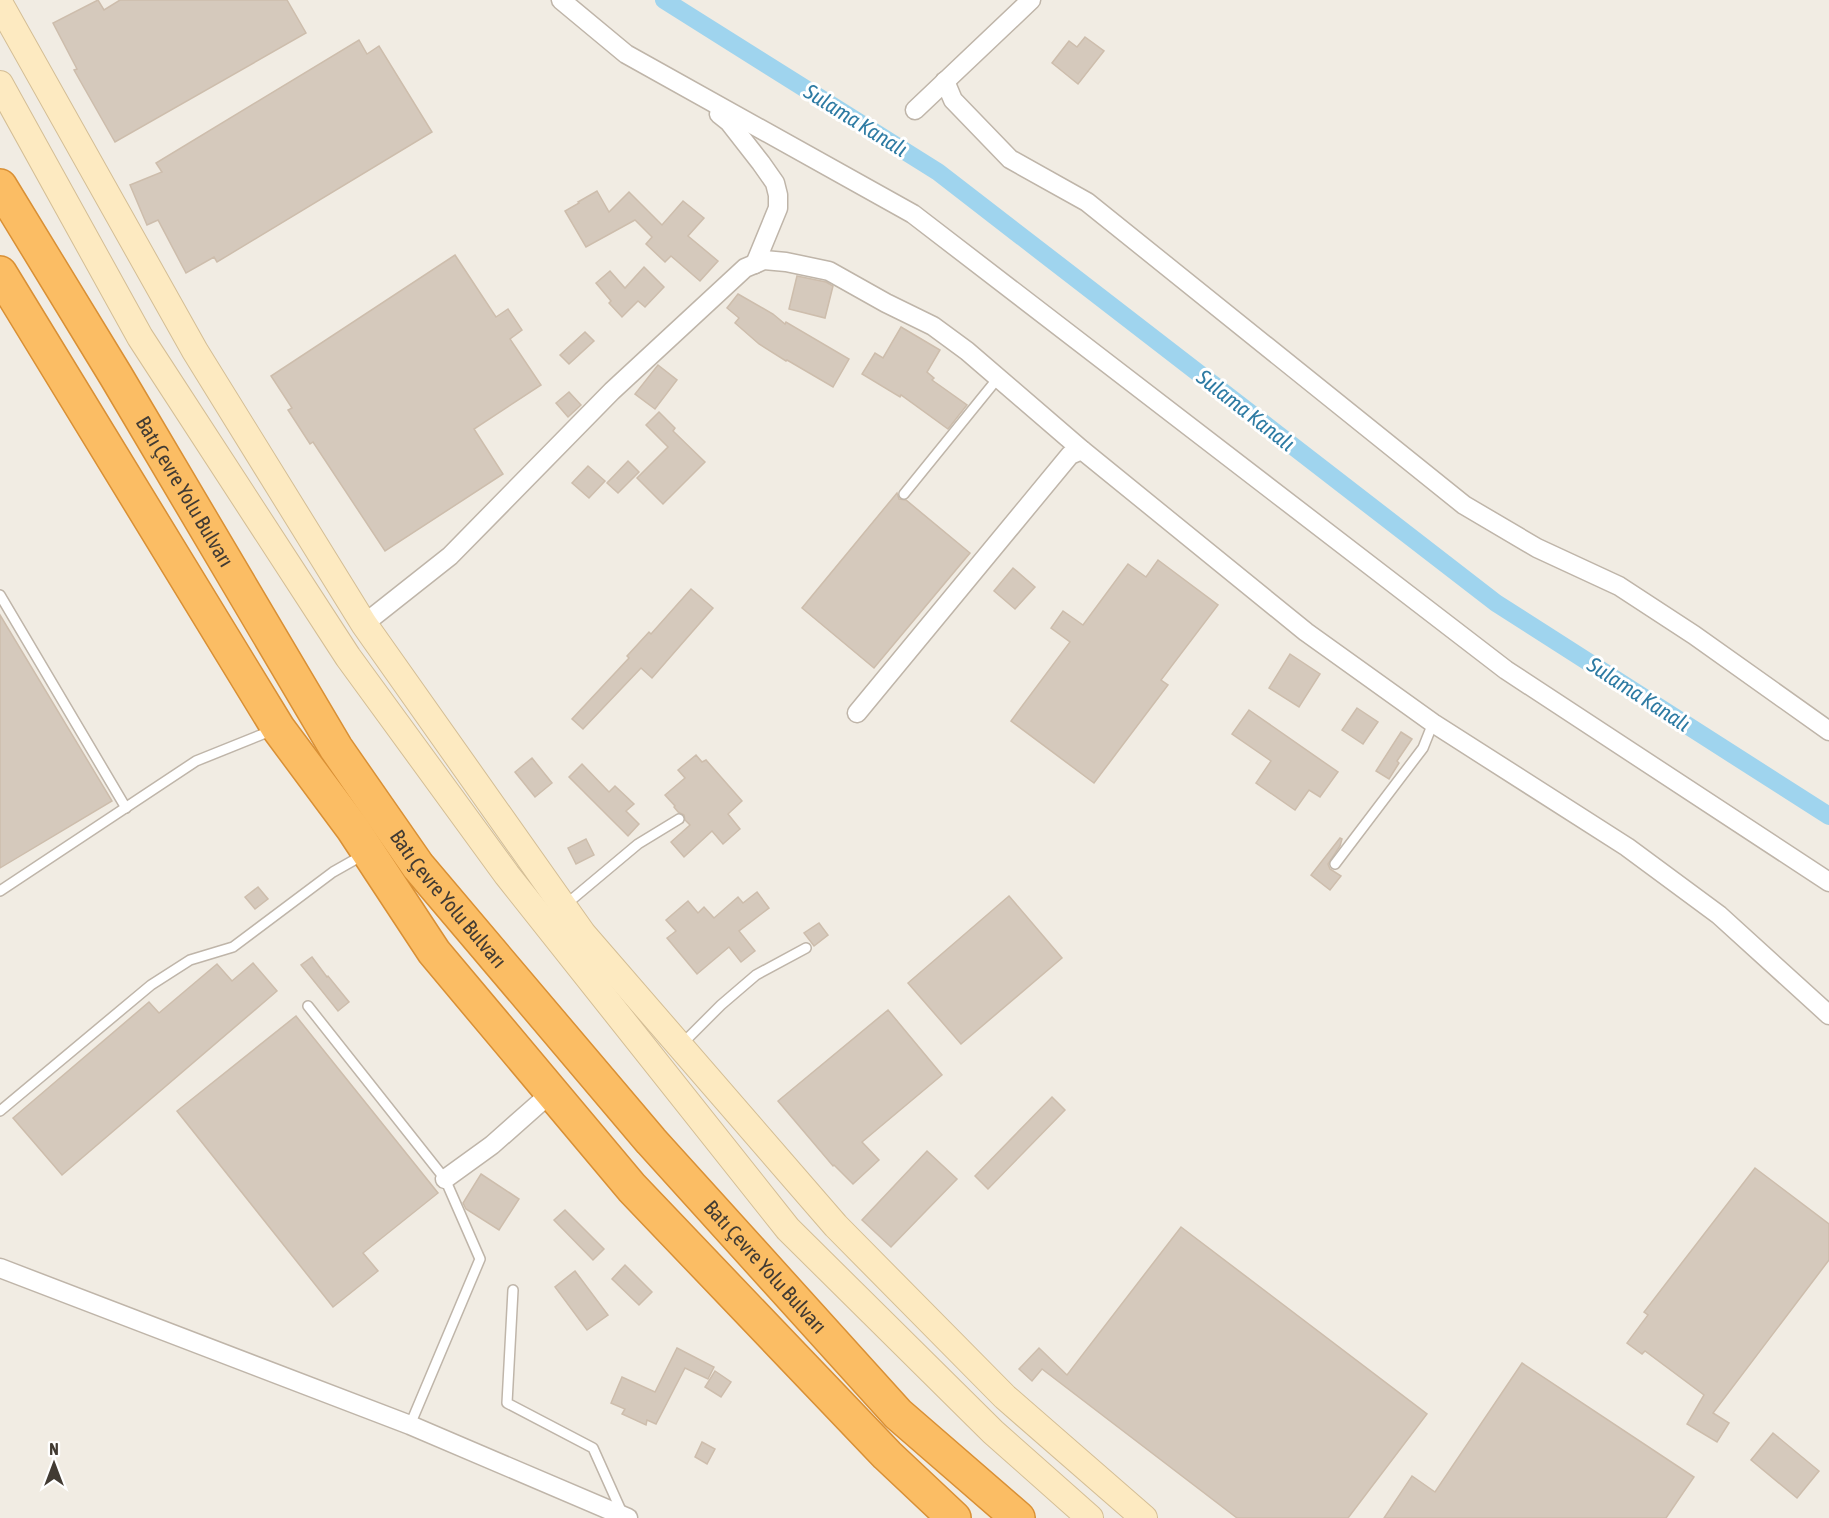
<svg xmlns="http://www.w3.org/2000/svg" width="1829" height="1518" font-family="'Asap Condensed',sans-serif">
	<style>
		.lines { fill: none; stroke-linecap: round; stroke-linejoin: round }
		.canal { stroke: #9fd4ee; stroke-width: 18 }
		.building { fill: #d5c9bc; stroke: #cdbdac; stroke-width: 1.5 }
		.lane-casing { stroke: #bfb5a9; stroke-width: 12 }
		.street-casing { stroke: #bfb5a9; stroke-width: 21 }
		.secondary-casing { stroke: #d4be95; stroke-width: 28 }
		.highway-casing { stroke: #d99035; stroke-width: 36 }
		.lane { stroke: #fff; stroke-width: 9 }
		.street { stroke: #fff; stroke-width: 18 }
		.secondary { stroke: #fdeac1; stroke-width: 26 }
		.highway { stroke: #fbbd64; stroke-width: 33 }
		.labels { text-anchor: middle; stroke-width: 6; stroke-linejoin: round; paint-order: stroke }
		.street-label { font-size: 21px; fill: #423b33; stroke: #fff }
		.water-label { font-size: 22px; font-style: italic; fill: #2e7ba3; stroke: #fff }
	</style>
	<rect width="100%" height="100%" fill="#f1ece3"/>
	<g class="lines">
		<polyline class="canal" points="664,0 938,172 1496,603 1829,816"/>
	</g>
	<g class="building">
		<polygon points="98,0 104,10 120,0 287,0 306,33 115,142 74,70 77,69 53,23"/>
		<polygon points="1085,37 1104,51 1078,84 1052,63 1069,41 1077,47"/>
		<polygon points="359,40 367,54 379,46 432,132 217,262 214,257 186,273 158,220 147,225 130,185 162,172 156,163"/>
		<polygon points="597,191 609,212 629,192 662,225 683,201 704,218 688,236 718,261 700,281 671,256 665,262 646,244 652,237 635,220 586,247 565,211 579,203 578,202"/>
		<polygon points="455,255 496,317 508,309 522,330 510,339 541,385 474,429 503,474 385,551 313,442 310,444 288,410 292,408 271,376"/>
		<polygon points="644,267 664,287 645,307 638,301 622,317 609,303 611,301 596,283 610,271 625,288"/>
		<polygon points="797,276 826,282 833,286 825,318 789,309"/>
		<polygon points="738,294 773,314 785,324 786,322 849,359 833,387 787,360 786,361 759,344 735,323 739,318 727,308"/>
		<polygon points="901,327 940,350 927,372 934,378 932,380 967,405 948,429 901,395 900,397 862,374 875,353 883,358"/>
		<polygon points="585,332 594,341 569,364 560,355"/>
		<polygon points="658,365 677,380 655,409 635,394"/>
		<polygon points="569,392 581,405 568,417 556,403"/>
		<polygon points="659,412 675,428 673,431 705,462 663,504 637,478 668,447 646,425"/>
		<polygon points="628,461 639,472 618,493 607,483"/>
		<polygon points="588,466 605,481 589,498 572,483"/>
		<polygon points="897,493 899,499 906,500 970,553 874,668 802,608"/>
		<polygon points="1158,560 1218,605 1161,680 1168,685 1094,783 1011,721 1070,642 1051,628 1063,611 1083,625 1128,564 1146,577"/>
		<polygon points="1013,568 1035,587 1015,609 994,591"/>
		<polygon points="691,589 713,608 652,678 641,668 583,729 572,719 629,658 627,656 649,632 651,634"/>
		<polygon points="0,615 112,801 0,868"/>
		<polygon points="1290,654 1320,674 1299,707 1269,688"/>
		<polygon points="1357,708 1378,722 1363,744 1342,730"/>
		<polygon points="1249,710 1338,772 1320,797 1309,790 1295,810 1256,783 1271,761 1232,734"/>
		<polygon points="1401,732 1412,739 1397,761 1399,763 1389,779 1376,771"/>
		<polygon points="696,755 702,762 706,760 742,801 728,814 740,829 723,844 712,831 684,857 671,842 690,825 685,820 684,815 678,812 674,807 675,806 665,795 685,778 678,770"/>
		<polygon points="532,758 552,783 535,797 515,772"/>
		<polygon points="582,764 609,792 615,786 634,804 626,811 639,824 628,836 569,777"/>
		<polygon points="1340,838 1342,839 1340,846 1328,864 1330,869 1341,876 1330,890 1311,875"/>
		<polygon points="586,839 594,855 576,864 568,848"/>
		<polygon points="258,887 268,899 255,909 245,897"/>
		<polygon points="757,892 769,908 739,931 755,951 741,962 729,947 697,974 667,938 676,931 666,920 688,901 698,913 704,907 714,918 738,897 743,903"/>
		<polygon points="1009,896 1062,958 961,1044 908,983"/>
		<polygon points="819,923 828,935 814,946 804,933"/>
		<polygon points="312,957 327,977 328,976 349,1002 338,1011 301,965"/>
		<polygon points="253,963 277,991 62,1175 13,1118 149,1002 159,1013 217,964 232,981"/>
		<polygon points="888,1010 942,1075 862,1142 879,1160 853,1184 834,1165 833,1166 778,1101"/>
		<polygon points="296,1016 438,1193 363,1253 378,1271 333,1307 177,1111"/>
		<polygon points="1052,1097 1065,1110 988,1189 975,1176"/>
		<polygon points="927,1151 957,1179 891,1247 862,1220"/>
		<polygon points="1755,1168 1829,1224 1829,1260 1713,1413 1729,1423 1717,1442 1687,1424 1704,1395 1645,1351 1642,1354 1627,1343 1648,1315 1644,1312"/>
		<polygon points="481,1174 519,1199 499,1230 466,1209 463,1203"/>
		<polygon points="565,1210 604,1249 593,1260 554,1220"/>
		<polygon points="1181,1227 1427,1414 1348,1518 1237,1518 1042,1369 1032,1381 1019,1369 1039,1348 1067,1375"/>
		<polygon points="625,1265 652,1292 639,1305 612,1279"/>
		<polygon points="575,1271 608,1315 587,1330 555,1287"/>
		<polygon points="677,1348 714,1367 708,1379 685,1368 656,1424 647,1420 646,1425 622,1414 625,1409 611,1403 622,1377 655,1392"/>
		<polygon points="1522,1363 1694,1477 1666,1518 1384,1518 1412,1476 1435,1492"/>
		<polygon points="715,1371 731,1382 721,1397 705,1387"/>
		<polygon points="1773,1433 1819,1471 1797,1498 1751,1460"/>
		<polygon points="702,1442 715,1449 707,1464 695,1457"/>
	</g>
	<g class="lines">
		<g class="lane-casing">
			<g id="lane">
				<polyline points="904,494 998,378"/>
				<polyline points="0,595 126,808"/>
				<polyline points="1335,864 1423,748 1433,723"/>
				<polyline points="0,891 196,761 273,730"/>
				<polyline points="564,906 638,844 679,819"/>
				<polyline points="308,1006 445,1179 480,1259 410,1425"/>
				<polyline points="681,1045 721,1005 756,975 806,948"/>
				<polyline points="0,1111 151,985 190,960 233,947 333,872 363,855"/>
				<polyline points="513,1290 507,1403 593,1448 623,1515"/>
			</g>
		</g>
		<g class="street-casing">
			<g id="street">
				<polyline points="561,0 626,54 913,214 1506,670 1829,882"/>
				<polyline points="945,81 953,100 1010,159 1087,202 1464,505 1537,548 1619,586 1694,635 1829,731"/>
				<polyline points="915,110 1031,0"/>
				<polyline points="719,114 729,122 761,163 775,183 778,195 778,208 755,264"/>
				<polyline points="364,624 450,556 612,391 745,268 764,260 786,262 829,271 886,303 933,326 967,351 1082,450 1306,632 1433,723 1627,847 1719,915 1829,1015"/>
				<polyline points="857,713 1070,455 1082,450"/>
				<polyline points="445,1179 492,1145 552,1092"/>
				<polyline points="0,1268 410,1425 628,1518"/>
			</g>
		</g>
		<g class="secondary-casing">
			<g id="secondary">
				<polyline points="0,4 195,351 364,624 583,934 836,1226 1005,1397 1144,1518"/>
				<polyline points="0,84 140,337 348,657 507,875 788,1229 993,1432 1090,1518"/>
			</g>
		</g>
		<g class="highway-casing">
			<g id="highway">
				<path id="s1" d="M 0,186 L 116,376 L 336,748 L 418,866 L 651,1141 L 898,1414 L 1018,1518"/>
				<polyline points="0,273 278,728 353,829 434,952 632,1188 887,1455 954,1518"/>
			</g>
		</g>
		<use href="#lane" class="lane"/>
		<use href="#street" class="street"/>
		<use href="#secondary" class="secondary"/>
		<use href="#highway" class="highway"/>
	</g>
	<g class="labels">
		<g class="street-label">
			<text dy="7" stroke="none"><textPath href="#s1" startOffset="357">Batı Çevre Yolu Bulvarı</textPath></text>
			<text dy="7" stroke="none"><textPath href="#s1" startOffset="843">Batı Çevre Yolu Bulvarı</textPath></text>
			<text dy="7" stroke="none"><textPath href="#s1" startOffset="1329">Batı Çevre Yolu Bulvarı</textPath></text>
		</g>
		<g class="water-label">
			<text transform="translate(856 120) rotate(32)" y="8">Sulama Kanalı</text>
			<text transform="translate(1246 410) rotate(38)" y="8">Sulama Kanalı</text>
			<text transform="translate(1639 694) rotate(33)" y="8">Sulama Kanalı</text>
		</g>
	</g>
	<g transform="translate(54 1464)" stroke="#ffffff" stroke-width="4.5" paint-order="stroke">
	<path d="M0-4.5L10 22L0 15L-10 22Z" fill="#423b33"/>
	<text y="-9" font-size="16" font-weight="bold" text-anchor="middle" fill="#423b33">N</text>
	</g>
</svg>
